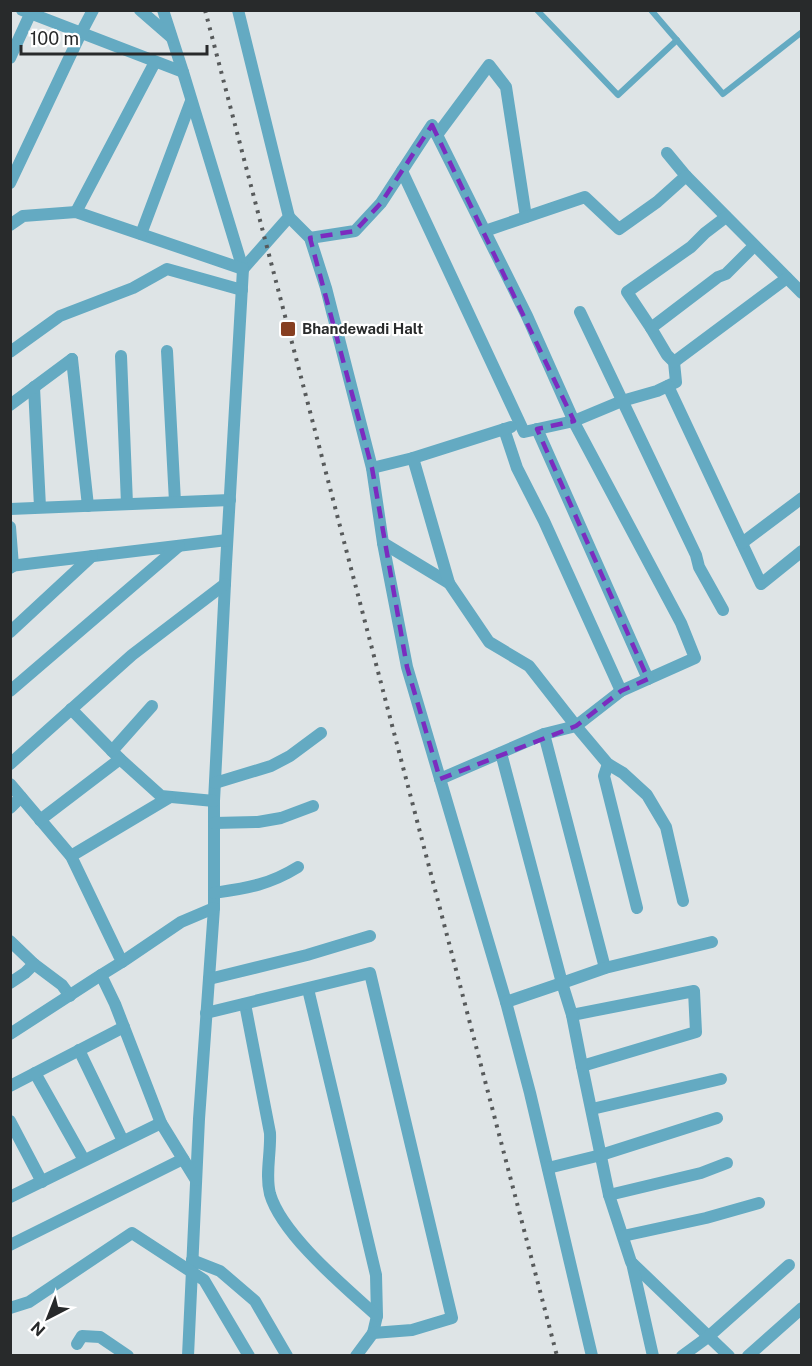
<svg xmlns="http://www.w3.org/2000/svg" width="812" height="1366" font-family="'Public Sans',sans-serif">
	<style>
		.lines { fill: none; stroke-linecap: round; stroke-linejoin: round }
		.service { stroke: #64aac2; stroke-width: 6 }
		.minor { stroke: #64aac2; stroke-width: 12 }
		.rail { stroke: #575a5b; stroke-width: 4; stroke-dasharray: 3 6; stroke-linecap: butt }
		.marked { fill: none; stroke: #7b2cbf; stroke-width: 4.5; stroke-dasharray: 12 8; stroke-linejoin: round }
		.poi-dot { fill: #863e20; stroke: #fff; stroke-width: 2 }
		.labels { text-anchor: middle; stroke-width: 4.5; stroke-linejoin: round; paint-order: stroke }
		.poi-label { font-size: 15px; font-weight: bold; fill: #282a2b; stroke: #fff; text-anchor: start }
	</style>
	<rect width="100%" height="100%" fill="#dee4e6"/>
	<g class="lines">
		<g class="service">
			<polyline points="537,10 618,95 677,40"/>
			<polyline points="651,10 723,94 802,32"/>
		</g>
		<g class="minor">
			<polyline points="22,10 183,72 163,10"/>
			<polyline points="140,10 171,37"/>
			<polyline points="238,10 289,217 243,269"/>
			<polyline points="10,58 32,10"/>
			<polyline points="183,72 243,269 226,564 214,801 214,908 199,1119 188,1356"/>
			<polyline points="437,135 489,65 506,87 526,217"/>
			<polyline points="667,153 686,176 802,293"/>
			<polyline points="402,171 524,432 574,421 622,401 657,391 676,382 674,362 667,355 651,328 627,292 691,247 705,233 726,217"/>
			<polyline points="10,183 81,33 93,10"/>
			<polyline points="76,212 155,62"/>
			<polyline points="289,217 310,238 326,288 372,468 383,543 407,667 506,1002 530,1093 592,1356"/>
			<polyline points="10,225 23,216 76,212 243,269"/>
			<polyline points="485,231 585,197 619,229 657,202 686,176"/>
			<polyline points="141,234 191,101"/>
			<polyline points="310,238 355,231 381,203 432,125 527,316 576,426 681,623 695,658 621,691 576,726 608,764 623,773 647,795 666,827 683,901"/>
			<polyline points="580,312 696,555 699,567 723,610"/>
			<polyline points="651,328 718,277 726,274 754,246"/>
			<polyline points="167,351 175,502"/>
			<polyline points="10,352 60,316 133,288 167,269 242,290"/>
			<polyline points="121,356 127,504"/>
			<polyline points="72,359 88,506"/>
			<polyline points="674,362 787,278"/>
			<polyline points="668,386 761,584 802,551"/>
			<polyline points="34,387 40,507"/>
			<polyline points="10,405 72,359"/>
			<polyline points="504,429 517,468 544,521 621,691"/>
			<polyline points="537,429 648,679"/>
			<polyline points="372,468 413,458"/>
			<polyline points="10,509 230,500"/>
			<polyline points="10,527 13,566 10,568"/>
			<polyline points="383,543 449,583 489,642 529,666 576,726 544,734 440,779"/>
			<polyline points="742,543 802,498"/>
			<polyline points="10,566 227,540"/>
			<polyline points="449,583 413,458 511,427"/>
			<polyline points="10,632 92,556"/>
			<polyline points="10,691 179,546"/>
			<polyline points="71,709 120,759 161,796 214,801"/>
			<polyline points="544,734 605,968"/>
			<polyline points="112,751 152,706"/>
			<polyline points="501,753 562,983 605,968 712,942"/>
			<polyline points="10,764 132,655 225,584"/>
			<polyline points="608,764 604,776 637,908"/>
			<polyline points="215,783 271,766 290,756 321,733"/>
			<polyline points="10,784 71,856 122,962 101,975 115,1004 161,1123 196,1180"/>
			<polyline points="10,808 21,797"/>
			<polyline points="40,820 120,759"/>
			<polyline points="214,823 258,822 281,818 313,806"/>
			<polyline points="71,856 170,797"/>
			<path d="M 214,893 C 247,888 269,885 298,867"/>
			<polyline points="10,941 34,964 62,985 70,996"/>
			<polyline points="122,962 181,922 214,908"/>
			<polyline points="209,979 307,955 370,936"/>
			<polyline points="10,983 25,973 34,964"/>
			<polyline points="308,989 376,1275 377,1316 373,1333 356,1356"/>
			<polyline points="506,1002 562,983 572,1015 694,991 696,1032 582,1066 609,1195 631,1262 729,1356"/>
			<path d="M 245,1004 L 270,1133 C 271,1153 265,1175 270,1194 C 282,1235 345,1287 377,1316"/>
			<polyline points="206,1013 370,973 452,1318 412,1330 373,1333"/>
			<polyline points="572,1015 582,1066"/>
			<polyline points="10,1034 101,975"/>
			<polyline points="79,1050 123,1141"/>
			<polyline points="35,1073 84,1160"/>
			<polyline points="10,1086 124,1027"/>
			<polyline points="592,1109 721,1079"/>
			<polyline points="10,1121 42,1182"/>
			<polyline points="548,1168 601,1155 717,1118"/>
			<polyline points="609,1195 701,1173 727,1163"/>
			<polyline points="10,1197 161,1123"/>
			<polyline points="623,1236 706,1218 759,1203"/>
			<polyline points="10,1245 183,1159"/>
			<polyline points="192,1260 220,1271 255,1301 287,1356"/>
			<polyline points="632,1263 653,1356"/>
			<polyline points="10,1308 29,1302 132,1233 204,1280 249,1356"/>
			<polyline points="77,1344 82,1336 100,1337 128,1356"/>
			<polyline points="682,1356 708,1337 789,1265"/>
			<polyline points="748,1356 802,1308"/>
		</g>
		<polyline class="rail" points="205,10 557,1356"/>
	</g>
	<path class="marked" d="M 432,125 L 574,421 L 537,429 L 648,679 L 621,691 L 576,726 L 440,779 L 407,667 L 372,468 L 310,238 L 355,231 L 381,203 Z"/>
	<rect class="poi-dot" x="280" y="321" width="16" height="16" rx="3"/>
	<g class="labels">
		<g class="poi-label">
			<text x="302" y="334">Bhandewadi Halt</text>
		</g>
	</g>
	<rect width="812" height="1366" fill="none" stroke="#282a2b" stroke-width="24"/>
	<g transform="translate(48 1318) rotate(222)" stroke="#ffffff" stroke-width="4.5" paint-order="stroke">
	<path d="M0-4.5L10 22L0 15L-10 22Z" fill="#282a2b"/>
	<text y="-9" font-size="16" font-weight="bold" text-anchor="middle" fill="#282a2b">N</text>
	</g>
	<path d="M21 45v9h186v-9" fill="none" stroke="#282a2b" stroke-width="3"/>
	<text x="30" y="45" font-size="18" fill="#282a2b" stroke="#ffffff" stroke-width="4.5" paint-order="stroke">100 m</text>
</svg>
